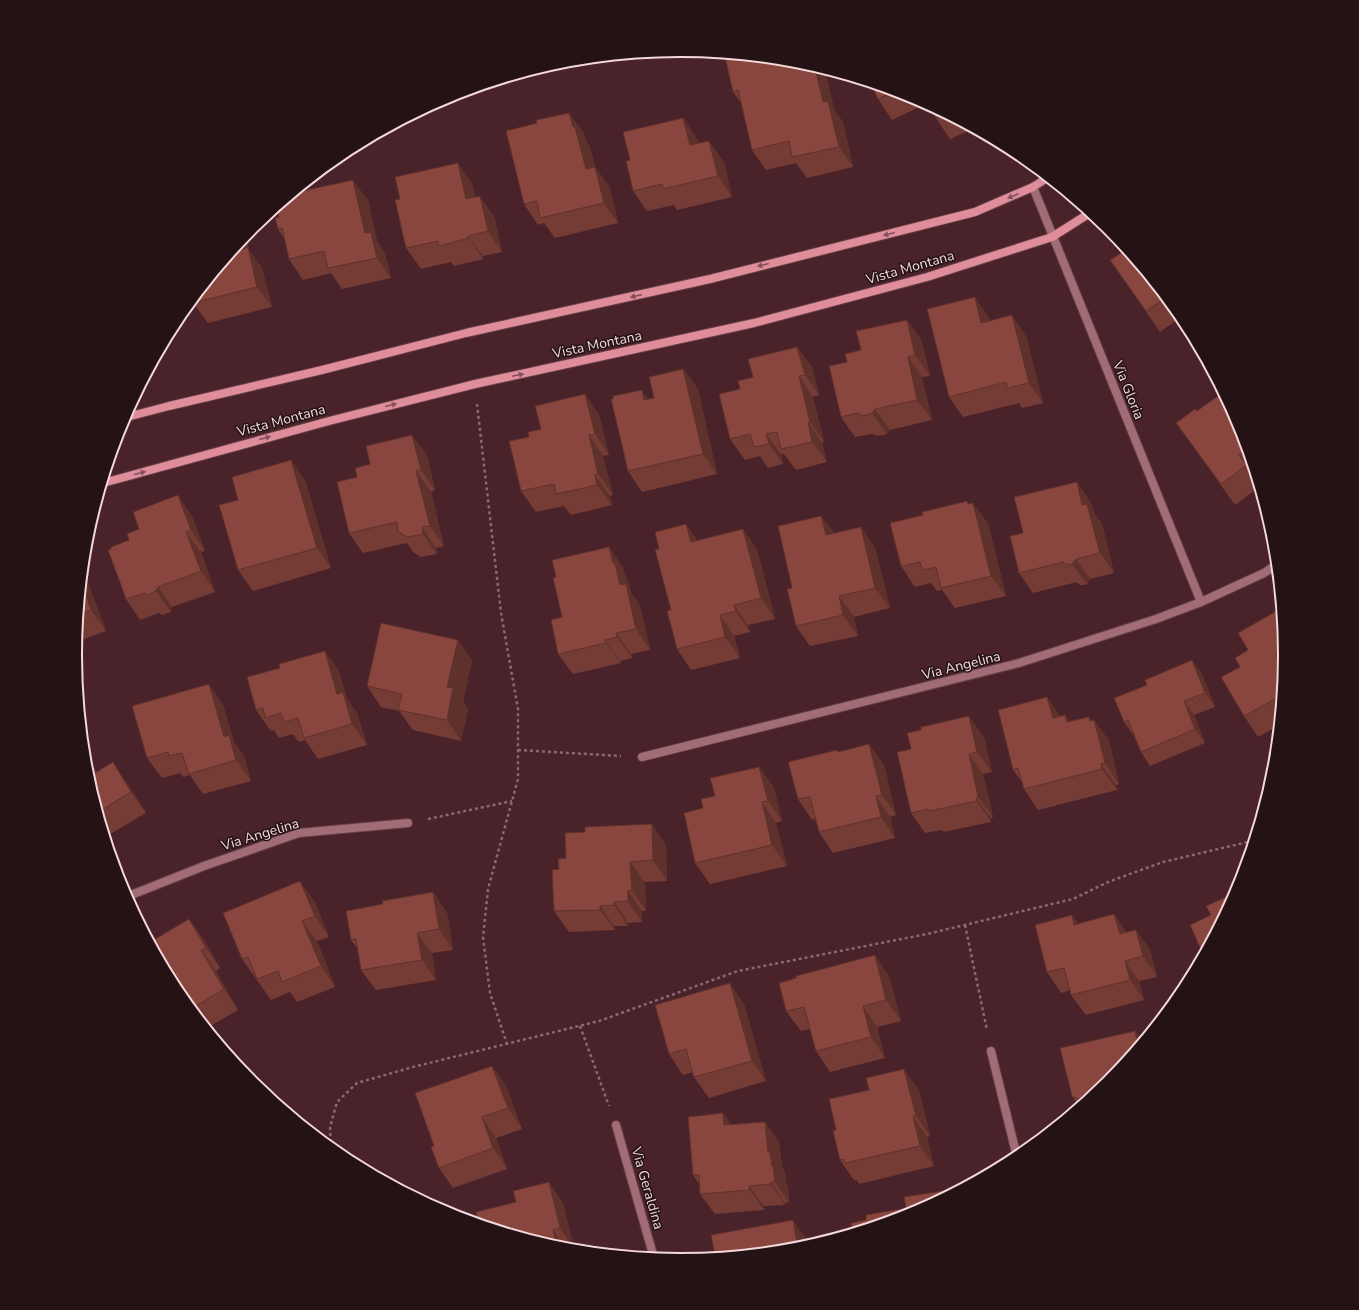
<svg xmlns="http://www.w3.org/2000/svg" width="1359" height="1310" font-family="'Nunito Sans',sans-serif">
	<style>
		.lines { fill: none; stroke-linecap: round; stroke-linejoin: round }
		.street-casing { stroke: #643f46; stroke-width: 10 }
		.secondary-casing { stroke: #643f46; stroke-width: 10 }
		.path { stroke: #8b6970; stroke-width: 2.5; stroke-dasharray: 3 3; stroke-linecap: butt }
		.street { stroke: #a16c75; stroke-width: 8 }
		.secondary { stroke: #e08d9b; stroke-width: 8 }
		.wall { fill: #753c35 }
		.shaded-wall { fill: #5f312b }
		.building { fill: #88463e; stroke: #5f312b }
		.oneway { fill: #825058 }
		.labels { text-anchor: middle; stroke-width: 3; stroke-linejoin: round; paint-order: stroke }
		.street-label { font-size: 14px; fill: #f3d9dc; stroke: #241215 }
		.rim { fill: none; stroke: #f3d9dc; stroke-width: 2 }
	</style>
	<rect width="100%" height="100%" fill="#49222a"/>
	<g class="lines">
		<g class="street-casing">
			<g id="street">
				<polyline points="1033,187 1201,602"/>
				<polyline points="642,757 1019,663 1156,619 1201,602 1264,573 1276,565"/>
				<polyline points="126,897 204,866 299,833 408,823"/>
				<polyline points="991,1051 1017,1157"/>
				<polyline points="616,1125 654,1258"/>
			</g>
		</g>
		<g class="secondary-casing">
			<g id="secondary">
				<polyline points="123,418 169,406 322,370 466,333 710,279 975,212 1033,187 1047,178"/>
				<polyline points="103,483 329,421 475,384 754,323 927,277 1052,237 1090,213"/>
			</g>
		</g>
		<g class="path">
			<polyline points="477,404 501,613 518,709 518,779 488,889 483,937 490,993 507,1044"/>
			<polyline points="518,750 621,756"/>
			<polyline points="428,819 512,801"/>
			<polyline points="965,925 987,1030"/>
			<polyline points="580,1026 609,1106"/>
			<polyline points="331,1148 330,1127 337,1102 357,1083 413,1067 599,1021 738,971 927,934 1073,899 1108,882 1163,862 1252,841"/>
		</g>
		<use href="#street" class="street"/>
		<use href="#secondary" class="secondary"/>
	</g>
	<g class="wall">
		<polygon points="725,57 835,111 843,122 853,167 807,178 796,163 766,170 752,150 741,103 733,92"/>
		<polygon points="871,84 911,96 926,104 892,120 878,99"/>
		<polygon points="930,106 973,129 950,139 936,118"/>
		<polygon points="683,118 697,139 699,144 724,162 732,197 677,210 674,205 647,211 633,191 630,160"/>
		<polygon points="584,133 586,141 590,147 595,167 610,188 618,223 555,238 544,223 538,225 524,204"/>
		<polygon points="472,183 475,197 494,216 502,252 483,256 483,259 454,266 451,262 421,269 406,248"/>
		<polygon points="368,200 377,241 385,253 391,278 342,289 331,273 303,280 289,259 284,238 278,229"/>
		<polygon points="245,235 249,250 262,268 272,307 208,323 196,307 191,308 188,305"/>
		<polygon points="1126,250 1181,317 1160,332 1110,260"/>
		<polygon points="989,318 990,321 1026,336 1043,403 1022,408 1019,403 963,417 949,397"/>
		<polygon points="907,320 921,340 930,376 922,377 932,420 890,430 887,434 877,436 872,434 855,437 841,417 847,362"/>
		<polygon points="797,347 812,367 819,395 813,397 824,442 822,443 827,462 796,470 784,454 781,454 783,464 768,468 760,456 745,460 730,439 740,389 753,377"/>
		<polygon points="683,369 698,389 717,474 642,492 628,471 648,399 654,398"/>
		<polygon points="585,394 599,415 609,455 603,456 613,495 610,496 612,505 571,515 564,506 536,512 521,491 529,437 541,429"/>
		<polygon points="1197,411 1239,424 1258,488 1235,505 1176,423"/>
		<polygon points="427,455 435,490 431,492 444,546 436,548 437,554 421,557 413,552 407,543 363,553 349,533 357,477"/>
		<polygon points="305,480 331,568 253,591 238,570 238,500"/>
		<polygon points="1077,482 1091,503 1094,513 1102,524 1114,573 1090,579 1087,584 1084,585 1080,585 1077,582 1033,593 1019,573 1023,533"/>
		<polygon points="969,504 988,523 1006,596 955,608 942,590 937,591 931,583 915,587 901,566 923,515"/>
		<polygon points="192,516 205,551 201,552 215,592 172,607 171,612 162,615 159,613 140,620 126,599 129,540"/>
		<polygon points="821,516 834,533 861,527 875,548 890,608 854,617 858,636 810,646 796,626"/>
		<polygon points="697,540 757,549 775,619 748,625 750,632 734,636 740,658 691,670 677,649 671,610"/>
		<polygon points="609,547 623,568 626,578 629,583 631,593 640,605 650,650 631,654 632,658 620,661 621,663 573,674 558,654 562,617 556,577"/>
		<polygon points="83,570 106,631 76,642"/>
		<polygon points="1284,655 1278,726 1258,737 1244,716"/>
		<polygon points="472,660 463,702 468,709 461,741 413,730 399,711 381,707 367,686"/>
		<polygon points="339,671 347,699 357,713 367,745 318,759 305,740 299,742 293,734 279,738 274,730 271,731 256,710"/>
		<polygon points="1202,674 1215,707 1194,715 1205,743 1150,766 1141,752 1134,736 1124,722"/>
		<polygon points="223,705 234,742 244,756 251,781 203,794 190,775 183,777 180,773 162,778 147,758"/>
		<polygon points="1061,716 1069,721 1089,717 1109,740 1119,784 1116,785 1117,790 1038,810 1024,789 1022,782 1013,770"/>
		<polygon points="984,737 992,772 983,774 993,817 991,818 991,822 943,832 942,830 925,833 911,813 911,749"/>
		<polygon points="869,744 884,765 896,815 890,817 895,838 833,853 819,832 815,819 812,820 798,799 838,752"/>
		<polygon points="759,767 774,788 782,821 776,823 787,866 710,884 695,863 703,808 715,796"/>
		<polygon points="94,768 97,772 127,783 146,813 105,837 86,773"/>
		<polygon points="666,845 667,881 645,882 646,911 642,911 642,922 628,923 628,926 614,926 615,930 569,932 554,911 559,869 566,858"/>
		<polygon points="433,892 447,913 453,950 432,953 436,980 376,990 361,970 358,949 351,940 383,904"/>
		<polygon points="315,902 329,937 317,941 335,987 297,1002 290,992 271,1000 242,959"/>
		<polygon points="1114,914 1126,932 1136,930 1150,950 1157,977 1139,981 1144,1000 1086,1015 1071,995 1070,990 1061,993 1047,972 1072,915 1078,924"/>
		<polygon points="189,919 204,940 220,968 216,971 238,1010 207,1028 176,991"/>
		<polygon points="889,976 901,1021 877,1027 885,1058 830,1072 816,1051 810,1029 801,1031 786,1011"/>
		<polygon points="744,1004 766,1081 709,1098 694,1077 693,1072 683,1075 669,1054"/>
		<polygon points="1135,1031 1142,1041 1107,1083 1079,1106 1072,1096"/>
		<polygon points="506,1086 522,1129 496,1138 507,1169 453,1188 439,1168 434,1146"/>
		<polygon points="919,1090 930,1136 927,1137 934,1166 859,1184 857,1180 854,1180 840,1160 836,1130"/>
		<polygon points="723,1113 731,1125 765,1122 779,1142 782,1168 785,1172 786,1183 788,1186 789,1202 785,1203 785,1205 764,1206 764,1210 715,1214 700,1194 700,1185 693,1175"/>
		<polygon points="563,1203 574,1249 572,1249 561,1248 479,1223"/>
	</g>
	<g class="shaded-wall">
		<polygon points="815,67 825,70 835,111 843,122 853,167 839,147 823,102"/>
		<polygon points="569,113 584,133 586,141 590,147 600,190 586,169 573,127"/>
		<polygon points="683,118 697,139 704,166 690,145"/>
		<polygon points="709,141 724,162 732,197 718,176"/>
		<polygon points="458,163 472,183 480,219 466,199"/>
		<polygon points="595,167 610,188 618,223 604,203"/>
		<polygon points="353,180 368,200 377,241 385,253 391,278 377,258 365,233"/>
		<polygon points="480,196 494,216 502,252 488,231"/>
		<polygon points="245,235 249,250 262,268 272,307 257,287 240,250 238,243"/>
		<polygon points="468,236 483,256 483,259 469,238"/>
		<polygon points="975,297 989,318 995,343 981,323"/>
		<polygon points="1012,315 1026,336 1043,403 1029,383"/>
		<polygon points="907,320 921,340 930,376 915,355"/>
		<polygon points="797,347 812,367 819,395 805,375"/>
		<polygon points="908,357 922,377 932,420 917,400"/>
		<polygon points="683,369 698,389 717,474 703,454"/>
		<polygon points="799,376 813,397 824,442 810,422"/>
		<polygon points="642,390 656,410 644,400"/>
		<polygon points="585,394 599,415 609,455 595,434"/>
		<polygon points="875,409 890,430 887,434 872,413"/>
		<polygon points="808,422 822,443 827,462 812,442"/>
		<polygon points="766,434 781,454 783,464 769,444"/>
		<polygon points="412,435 427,455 435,490 421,470"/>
		<polygon points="589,435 603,456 613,495 598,474"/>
		<polygon points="291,460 305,480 331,568 317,548"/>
		<polygon points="416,471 431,492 444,546 430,526"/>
		<polygon points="595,475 610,496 612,505 597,485"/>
		<polygon points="1077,482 1091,503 1094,513 1102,524 1114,573 1100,553 1082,505"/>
		<polygon points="178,495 192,516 205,551 191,530"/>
		<polygon points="967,501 976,514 973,503 988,523 1006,596 991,576 968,504"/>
		<polygon points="821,516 836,537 826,535"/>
		<polygon points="686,524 701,545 691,542"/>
		<polygon points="422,527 436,548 437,554 423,534"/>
		<polygon points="861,527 875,548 890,608 875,588"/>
		<polygon points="743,529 757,549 775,619 761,598"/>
		<polygon points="186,532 201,552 215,592 201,571"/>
		<polygon points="609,547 623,568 626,578 629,583 631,593 640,605 650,650 636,629 613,563"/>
		<polygon points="1076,559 1090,579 1087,584 1072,564"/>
		<polygon points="83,570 106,631 91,610 82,584"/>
		<polygon points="158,587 172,607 171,612 156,591"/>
		<polygon points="839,596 854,617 858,636 843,615"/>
		<polygon points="734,605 748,625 750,632 736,611"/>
		<polygon points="720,615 734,636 740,658 725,637"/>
		<polygon points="616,633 631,654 632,658 617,637"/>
		<polygon points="458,640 472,660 463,702 468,709 461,741 447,720 447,687"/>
		<polygon points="605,640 620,661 621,663 606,643"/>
		<polygon points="325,651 339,671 347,699 357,713 367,745 352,724 337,694"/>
		<polygon points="1192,660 1202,674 1215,707 1205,693"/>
		<polygon points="209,684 223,705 234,742 244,756 251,781 236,760 224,737"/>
		<polygon points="1047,697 1062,718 1053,718"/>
		<polygon points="1184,701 1194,715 1205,743 1195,729"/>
		<polygon points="1065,715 1080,736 1067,722"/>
		<polygon points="969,716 984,737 992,772 977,752"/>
		<polygon points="1089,717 1096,728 1094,720 1109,740 1119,784 1105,763"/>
		<polygon points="869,744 884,765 896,815 882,795"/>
		<polygon points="84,754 94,768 110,793 95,773"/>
		<polygon points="969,754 983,774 993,817 978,797"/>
		<polygon points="113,762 127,783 146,813 131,792"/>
		<polygon points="1101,764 1116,785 1117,790 1102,769"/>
		<polygon points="759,767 774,788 782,821 768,801"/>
		<polygon points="876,796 890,817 895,838 881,817"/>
		<polygon points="976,798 991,818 991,822 977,801"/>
		<polygon points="762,802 776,823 787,866 772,845"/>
		<polygon points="652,824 666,845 667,881 653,860"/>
		<polygon points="630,862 645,882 646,911 632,890"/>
		<polygon points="300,881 315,902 329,937 315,916"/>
		<polygon points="628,891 642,911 642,922 628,901"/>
		<polygon points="433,892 447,913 453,950 439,929"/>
		<polygon points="614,902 628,923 628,926 614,905"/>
		<polygon points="600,906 614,926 615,930 600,910"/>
		<polygon points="1114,914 1128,935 1120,934"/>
		<polygon points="1072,915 1086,936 1074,925"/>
		<polygon points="189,919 204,940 220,968 206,948"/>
		<polygon points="302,921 317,941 335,987 321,966"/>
		<polygon points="1136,930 1150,950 1157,977 1143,956"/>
		<polygon points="417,933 432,953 436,980 422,960"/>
		<polygon points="201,950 216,971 238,1010 224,989"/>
		<polygon points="875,955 889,976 901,1021 886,1000"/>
		<polygon points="1125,961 1139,981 1144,1000 1130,980"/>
		<polygon points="730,983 744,1004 766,1081 752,1061"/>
		<polygon points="863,1006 877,1027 885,1058 871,1037"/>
		<polygon points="1135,1031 1142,1041 1138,1045"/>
		<polygon points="492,1066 506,1086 522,1129 508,1108"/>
		<polygon points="904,1069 919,1090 930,1136 916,1116"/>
		<polygon points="1088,1092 1091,1096 1085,1101 1083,1098"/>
		<polygon points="723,1113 737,1134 724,1125"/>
		<polygon points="913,1116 927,1137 934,1166 920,1146"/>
		<polygon points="482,1117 496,1138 507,1169 493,1148"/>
		<polygon points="765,1122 779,1142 782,1168 785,1172 786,1183 788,1186 789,1202 775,1182 772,1166 768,1152"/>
		<polygon points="549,1182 563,1203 574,1249 560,1228"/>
		<polygon points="771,1182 785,1203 785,1205 771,1184"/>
		<polygon points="749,1186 764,1206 764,1210 750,1190"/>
		<polygon points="942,1191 945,1196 943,1197"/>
		<polygon points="793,1220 807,1240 808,1245 798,1248"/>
		<polygon points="553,1230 566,1249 557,1247"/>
	</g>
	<g class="building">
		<polygon points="733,55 798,62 815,67 823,102 828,101 839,147 792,157 789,141 752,150 738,90 733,92 725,57"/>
		<polygon points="871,84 895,91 878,99"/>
		<polygon points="930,106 945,114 936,118"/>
		<polygon points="569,113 573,127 575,127 586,169 595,167 604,203 540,218 537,201 524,204 506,131 537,123 536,120"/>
		<polygon points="683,118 690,145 709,141 718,176 663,189 662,184 633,191 626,161 630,160 623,132"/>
		<polygon points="458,163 466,199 480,196 488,231 468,236 469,238 439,246 438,241 406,248 395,200 400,199 395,177"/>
		<polygon points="353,180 365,233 371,232 377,258 328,268 324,251 289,259 282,228 278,229 275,218 279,217 276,207 293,193"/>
		<polygon points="238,243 240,250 248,247 257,287 193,303 192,299"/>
		<polygon points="1126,250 1165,298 1146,311 1110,260"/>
		<polygon points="975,297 981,323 1012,315 1029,383 1008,388 1006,382 949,397 927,309"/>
		<polygon points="907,320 915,355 908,357 917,400 875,409 872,413 863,416 858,413 841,417 829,366 847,362 845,354 861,350 856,331"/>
		<polygon points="797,347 805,375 799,376 810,422 808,422 812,442 781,449 777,432 766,434 769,444 754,447 750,434 730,439 719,394 740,389 738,381 753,377 748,359"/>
		<polygon points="683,369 703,454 628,471 611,399 613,399 613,396 642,390 644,400 654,398 649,377"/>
		<polygon points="1222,393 1239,424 1247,450 1239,455 1247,465 1221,484 1176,423 1195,409 1197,411"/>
		<polygon points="585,394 595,434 589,435 598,474 595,475 597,485 556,494 554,484 521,491 509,441 529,437 528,432 541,429 535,406"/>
		<polygon points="412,435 421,470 416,471 430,526 422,527 423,534 407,537 398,531 397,522 349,533 337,482 357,477 355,468 370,464 366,446"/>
		<polygon points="291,460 317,548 238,570 219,505 238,500 232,477"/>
		<polygon points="1077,482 1082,505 1087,504 1100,553 1076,559 1072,564 1070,565 1066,564 1063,562 1019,573 1010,536 1023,533 1014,497"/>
		<polygon points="178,495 191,530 186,532 201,571 158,587 156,591 147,595 145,593 126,599 108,550 111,549 111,547 129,540 127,534 139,529 133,512"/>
		<polygon points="967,501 968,504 973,503 991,576 941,588 936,567 923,570 920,562 901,566 890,523 923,515 922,512"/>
		<polygon points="821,516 826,535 861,527 875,588 839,596 843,615 796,626 787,589 792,588 778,526"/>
		<polygon points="686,524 691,542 743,529 761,598 734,605 736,611 720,615 725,637 677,649 667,611 671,610 655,550 659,549 655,532"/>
		<polygon points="609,547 613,563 615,563 620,585 626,584 636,629 616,633 617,637 605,640 606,643 558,654 551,620 562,617 553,578 556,577 552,560"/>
		<polygon points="82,584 91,610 78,615"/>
		<polygon points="1280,609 1284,655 1280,700 1277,702 1275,699 1244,716 1221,677 1240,667 1235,658 1248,650 1238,633"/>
		<polygon points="381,623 458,640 447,687 453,688 447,720 398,710 402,694 367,686"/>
		<polygon points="325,651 337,694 343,692 352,724 304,738 298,718 284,722 281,713 265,718 263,708 256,710 247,677 280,668 279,664"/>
		<polygon points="1192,660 1205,693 1184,701 1195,729 1141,752 1128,720 1124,722 1114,698 1147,685 1145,680"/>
		<polygon points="209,684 224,737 229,735 236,760 189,774 182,753 169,756 168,752 147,758 132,706"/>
		<polygon points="1047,697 1053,718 1065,715 1067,722 1089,717 1090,721 1094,720 1105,763 1101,764 1102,769 1024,789 1018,768 1013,770 998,710"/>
		<polygon points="969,716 977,752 969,754 978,797 976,798 977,801 929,811 928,809 911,813 897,752 911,749 907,733 921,730 921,727"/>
		<polygon points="869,744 882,795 876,796 881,817 819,832 810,797 798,799 788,762 837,750 838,752"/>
		<polygon points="84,755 95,773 113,762 131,792 98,812 86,773"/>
		<polygon points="759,767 768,801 762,802 772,845 695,863 684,813 703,808 701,799 715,796 710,778"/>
		<polygon points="652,824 653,860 630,862 632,890 628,891 628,901 614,902 614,905 600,906 600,910 554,911 552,870 559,869 558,859 566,858 565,833 585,832 585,827"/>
		<polygon points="300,881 315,916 302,921 321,966 282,982 278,971 257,979 248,957 242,959 223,913"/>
		<polygon points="433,892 439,929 417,933 422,960 361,970 356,939 351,940 346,911 383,904 382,901"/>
		<polygon points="1235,893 1201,957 1199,954 1202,952 1190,925 1211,915 1206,906"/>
		<polygon points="1114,914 1120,934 1136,930 1143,956 1125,961 1130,980 1071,995 1064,968 1047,972 1035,925 1072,915 1074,925"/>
		<polygon points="189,919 206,948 201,950 224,989 191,1009 176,991 150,942"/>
		<polygon points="875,955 886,1000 863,1006 871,1037 816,1051 804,1007 786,1011 779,983 796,978 796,976"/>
		<polygon points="730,983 752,1061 694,1077 686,1049 669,1054 655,1005"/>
		<polygon points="1135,1031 1138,1045 1107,1083 1090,1097 1088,1092 1083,1098 1077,1099 1072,1096 1060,1048"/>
		<polygon points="492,1066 508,1108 482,1117 493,1148 439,1168 431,1147 434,1146 415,1093"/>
		<polygon points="904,1069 916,1116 913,1116 920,1146 845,1163 844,1159 840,1160 833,1131 836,1130 829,1099 869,1090 866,1078"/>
		<polygon points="723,1113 724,1125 765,1122 768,1152 770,1152 772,1166 773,1165 775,1182 771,1182 771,1184 749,1186 750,1190 700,1194 699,1175 693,1175 688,1117"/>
		<polygon points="549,1182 560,1228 553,1230 557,1247 479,1223 476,1212 516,1202 513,1191"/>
		<polygon points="942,1191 943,1197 911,1214 853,1232 851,1223 866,1220 866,1215 906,1208 904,1197"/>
		<polygon points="793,1220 798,1248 715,1256 711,1235"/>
	</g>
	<defs><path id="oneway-solid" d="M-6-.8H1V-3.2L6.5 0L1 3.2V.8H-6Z"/></defs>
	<g class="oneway">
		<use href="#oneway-solid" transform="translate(1013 196) rotate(157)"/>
		<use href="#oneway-solid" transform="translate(889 234) rotate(166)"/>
		<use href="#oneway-solid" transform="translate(763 265) rotate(166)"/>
		<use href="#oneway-solid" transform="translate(636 296) rotate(167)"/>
		<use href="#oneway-solid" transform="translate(518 375) rotate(-12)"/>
		<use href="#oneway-solid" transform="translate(391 405) rotate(-14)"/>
		<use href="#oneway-solid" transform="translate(265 438) rotate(-15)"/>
		<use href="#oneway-solid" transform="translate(140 473) rotate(-15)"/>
	</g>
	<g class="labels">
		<g class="street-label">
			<text transform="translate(910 267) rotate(-16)" y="5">Vista Montana</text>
			<text transform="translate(597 344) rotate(-12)" y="5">Vista Montana</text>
			<text transform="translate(1129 390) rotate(68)" y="5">Via Gloria</text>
			<text transform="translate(281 420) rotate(-15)" y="5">Vista Montana</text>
			<text transform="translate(961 665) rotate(-14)" y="5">Via Angelina</text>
			<text transform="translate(260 834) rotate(-17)" y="5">Via Angelina</text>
			<text transform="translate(648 1188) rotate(74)" y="5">Via Geraldina</text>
		</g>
	</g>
	<path d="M0 0H1359V1310H0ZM82 655a598 598 0 1 1 1196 0a598 598 0 1 1-1196 0Z" fill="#241215" fill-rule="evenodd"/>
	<path class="rim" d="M82 655a598 598 0 1 1 1196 0a598 598 0 1 1-1196 0Z"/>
</svg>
